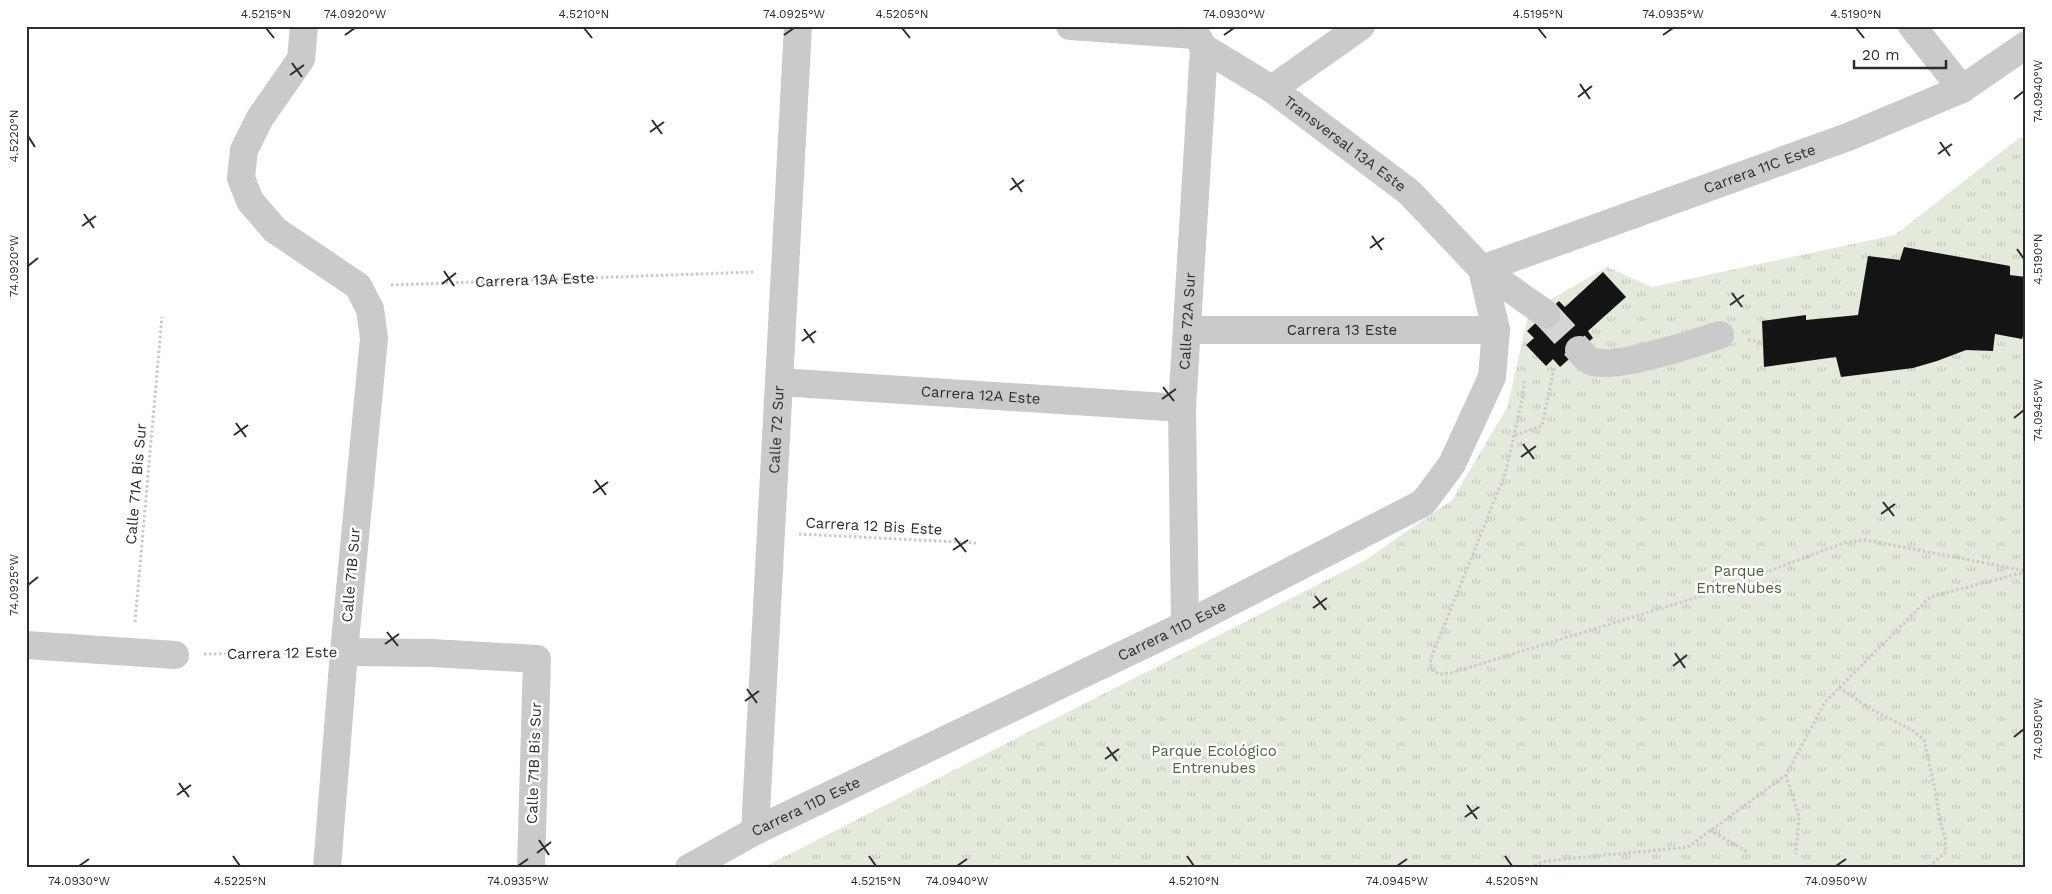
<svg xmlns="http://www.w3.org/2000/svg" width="2052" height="894" font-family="'Work Sans',sans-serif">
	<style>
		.park { fill: url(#park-tufts) }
		.building { fill: #141414 }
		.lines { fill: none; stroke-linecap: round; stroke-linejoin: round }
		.minor-tunnel { stroke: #d5d5d5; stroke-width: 28; stroke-dasharray: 28 14; stroke-linecap: butt }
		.path { stroke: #cacaca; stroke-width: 3; stroke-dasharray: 2.5 2.5; stroke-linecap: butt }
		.minor { stroke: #cacaca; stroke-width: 28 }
		.ticks { fill: none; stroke: #2d2d2d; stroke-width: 2 }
		.labels { text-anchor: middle; stroke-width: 5; stroke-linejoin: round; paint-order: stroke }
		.street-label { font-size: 15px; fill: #2d2d2d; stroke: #fff }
		.park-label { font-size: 15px; fill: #50643e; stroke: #fff }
		.neatline { fill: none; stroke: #2d2d2d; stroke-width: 2 }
		.ticks-label { font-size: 12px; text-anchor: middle; fill: #2d2d2d }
	</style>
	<defs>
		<pattern id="park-tufts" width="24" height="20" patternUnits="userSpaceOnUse" patternTransform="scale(1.25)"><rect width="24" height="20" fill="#e3e9db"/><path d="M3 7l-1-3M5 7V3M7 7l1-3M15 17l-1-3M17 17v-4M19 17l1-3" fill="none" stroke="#c3c8bc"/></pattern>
	</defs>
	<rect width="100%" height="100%" fill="#fff"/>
	<polygon class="park" points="2019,138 2026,138 2026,868 762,868 1364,561 1452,500 1507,408 1529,312 1607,267 1652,287 1895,235"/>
	<g class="building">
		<polygon points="1904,247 2010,266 2010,275 2026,277 2026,327 2022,339 1995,334 1993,351 1966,350 1937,361 1913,368 1841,377 1836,357 1764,367 1762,321 1806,315 1806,320 1858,315 1868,256 1900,260"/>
		<polygon points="1603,272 1626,297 1588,331 1593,338 1560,367 1553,359 1546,366 1526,345 1534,338 1527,331 1559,301 1565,307"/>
	</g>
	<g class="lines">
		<polyline class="minor-tunnel" points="1546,314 1579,350"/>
		<g class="path">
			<path id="s1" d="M 391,285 L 754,272"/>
			<polyline points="1748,340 1762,342"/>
			<polyline points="1524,381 1523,396 1505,474 1432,656 1430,664 1434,672 1440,674 1451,673 1714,592 1846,542 1866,540 2026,571"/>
			<polyline points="1515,435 1542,426 1554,368"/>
			<polyline points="799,534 976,543"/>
			<polyline points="135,622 162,317"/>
			<polyline points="204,654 316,653"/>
			<polyline points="1839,687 1869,708 1912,730 1924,740 1935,789 1940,822 1945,837 1946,852 1927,868"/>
			<polyline points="1786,775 1799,816 1796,854"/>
			<polyline points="1710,830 1749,853"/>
			<polyline points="1530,868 1546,861 1688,847 1786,775 1825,702 1930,597 2025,572"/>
		</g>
		<g class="minor">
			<polyline points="304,26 301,59 260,118 244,150 241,178 250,201 275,230 358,286 370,309 374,338 344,652 327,868"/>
			<polyline points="1070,26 1195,35"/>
			<path id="s2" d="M 1191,26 L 1204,48 L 1272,89 L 1409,192 L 1482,269 L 1546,314"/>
			<polyline points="1912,26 1962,89"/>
			<polyline points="1272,89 1361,26"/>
			<path id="s3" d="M 1482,269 L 1848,137 L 1962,89 L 2026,45"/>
			<path id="s4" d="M 1187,330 L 1496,330"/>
			<path d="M 1579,350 C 1583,355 1588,361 1594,362 C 1618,369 1695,343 1720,335"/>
			<path id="s5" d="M 779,382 L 1182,408"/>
			<path id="s6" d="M 1185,625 L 1182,408 L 1204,48"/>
			<polyline points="26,645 175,655"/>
			<polyline points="344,652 432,653 537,659 531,868"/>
			<path id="s7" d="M 755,831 L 798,26"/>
			<path id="s8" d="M 689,868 L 755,831 L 1185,625 L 1423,503 L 1452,464 L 1492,377 L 1496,330 L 1482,269"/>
		</g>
	</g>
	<path class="ticks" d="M 266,28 L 274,38M 584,28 L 592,38M 902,28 L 910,38M 1538,28 L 1546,38M 1856,28 L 1864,38M 345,35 L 355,28M 784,35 L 794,28M 1224,35 L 1234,28M 1663,35 L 1673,28M 292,63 L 302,77M 290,75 L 304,65M 1580,84 L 1590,99M 1578,97 L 1592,86M 2014,99 L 2024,91M 652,120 L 662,134M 650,132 L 664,122M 28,136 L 35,147M 1940,142 L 1950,156M 1938,154 L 1952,144M 1012,178 L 1022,192M 1010,190 L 1024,180M 84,214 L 94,228M 82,226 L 96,216M 1372,236 L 1382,250M 1370,248 L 1384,238M 2017,249 L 2024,259M 28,266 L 38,258M 444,271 L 454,286M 442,284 L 456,273M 1732,293 L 1742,307M 1730,305 L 1744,295M 804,329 L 814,343M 802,341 L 816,331M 1163,387 L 1174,401M 1162,399 L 1176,389M 2014,418 L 2024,410M 236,423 L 246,437M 234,435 L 248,425M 1523,444 L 1534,459M 1521,457 L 1536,446M 595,480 L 606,495M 593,493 L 608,482M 1883,502 L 1894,516M 1881,514 L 1895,504M 955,538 L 966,552M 953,550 L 968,540M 28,585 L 38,577M 1315,596 L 1326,610M 1313,608 L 1327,598M 387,632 L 398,646M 385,644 L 399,634M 1675,653 L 1685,668M 1673,666 L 1687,655M 747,689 L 757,703M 745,701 L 759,691M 2014,737 L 2024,729M 1107,747 L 1117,761M 1105,759 L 1119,749M 179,783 L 189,797M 177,795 L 191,785M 1467,805 L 1477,819M 1465,817 L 1479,807M 539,840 L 549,855M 537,853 L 551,842M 233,856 L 240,866M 869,856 L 876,866M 1187,856 L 1194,866M 1505,856 L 1512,866M 79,866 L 89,859M 518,866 L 528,859M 957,866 L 967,859M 1397,866 L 1407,859M 1836,866 L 1846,859"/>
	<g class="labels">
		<g class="street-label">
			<text dy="5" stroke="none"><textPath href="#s2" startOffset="196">Transversal 13A Este</textPath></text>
			<text dy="5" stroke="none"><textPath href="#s3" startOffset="295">Carrera 11C Este</textPath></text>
			<text dy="5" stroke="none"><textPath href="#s1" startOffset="144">Carrera 13A Este</textPath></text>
			<text dy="5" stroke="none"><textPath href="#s6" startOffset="304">Calle 72A Sur</textPath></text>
			<text dy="5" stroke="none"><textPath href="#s4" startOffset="155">Carrera 13 Este</textPath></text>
			<text dy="5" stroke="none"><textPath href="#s5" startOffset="202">Carrera 12A Este</textPath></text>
			<text dy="5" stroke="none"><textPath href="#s7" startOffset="402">Calle 72 Sur</textPath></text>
			<text transform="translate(136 484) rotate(-85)" y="5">Calle 71A Bis Sur</text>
			<text transform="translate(874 526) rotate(3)" y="5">Carrera 12 Bis Este</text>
			<text transform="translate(351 575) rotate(-85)" y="5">Calle 71B Sur</text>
			<text dy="5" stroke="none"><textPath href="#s8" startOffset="538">Carrera 11D Este</textPath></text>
			<text transform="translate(282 653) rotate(-1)" y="5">Carrera 12 Este</text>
			<text transform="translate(534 763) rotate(-88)" y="5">Calle 71B Bis Sur</text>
			<text dy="5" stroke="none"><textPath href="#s8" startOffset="132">Carrera 11D Este</textPath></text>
		</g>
		<g class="park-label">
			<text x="1739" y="576">Parque<tspan x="1739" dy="17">EntreNubes</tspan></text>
			<text x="1214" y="756">Parque Ecológico<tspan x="1214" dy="17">Entrenubes</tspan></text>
		</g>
	</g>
	<rect width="2052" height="894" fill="none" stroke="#ffffff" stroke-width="55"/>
	<path d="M1854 60v8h92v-8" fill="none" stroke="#2d2d2d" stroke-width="2.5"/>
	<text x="1862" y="60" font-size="15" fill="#2d2d2d" stroke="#ffffff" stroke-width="4" paint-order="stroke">20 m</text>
	<rect x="28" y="28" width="1996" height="838" class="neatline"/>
	<g class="ticks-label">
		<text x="266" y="18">4.5215°N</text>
		<text x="355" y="18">74.0920°W</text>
		<text x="584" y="18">4.5210°N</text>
		<text x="794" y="18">74.0925°W</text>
		<text x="902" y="18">4.5205°N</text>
		<text x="1234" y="18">74.0930°W</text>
		<text x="1538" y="18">4.5195°N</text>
		<text x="1673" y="18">74.0935°W</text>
		<text x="1856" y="18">4.5190°N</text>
		<text transform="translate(2038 91) rotate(-90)" y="4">74.0940°W</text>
		<text transform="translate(14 136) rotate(-90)" y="4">4.5220°N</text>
		<text transform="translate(2038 259) rotate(-90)" y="4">4.5190°N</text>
		<text transform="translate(14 266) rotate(-90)" y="4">74.0920°W</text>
		<text transform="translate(2038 410) rotate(-90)" y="4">74.0945°W</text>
		<text transform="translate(14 585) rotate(-90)" y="4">74.0925°W</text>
		<text transform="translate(2038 729) rotate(-90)" y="4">74.0950°W</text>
		<text x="79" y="885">74.0930°W</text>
		<text x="240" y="885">4.5225°N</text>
		<text x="518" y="885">74.0935°W</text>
		<text x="876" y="885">4.5215°N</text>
		<text x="957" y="885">74.0940°W</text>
		<text x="1194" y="885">4.5210°N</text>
		<text x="1397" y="885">74.0945°W</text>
		<text x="1512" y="885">4.5205°N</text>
		<text x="1836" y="885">74.0950°W</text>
	</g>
</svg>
